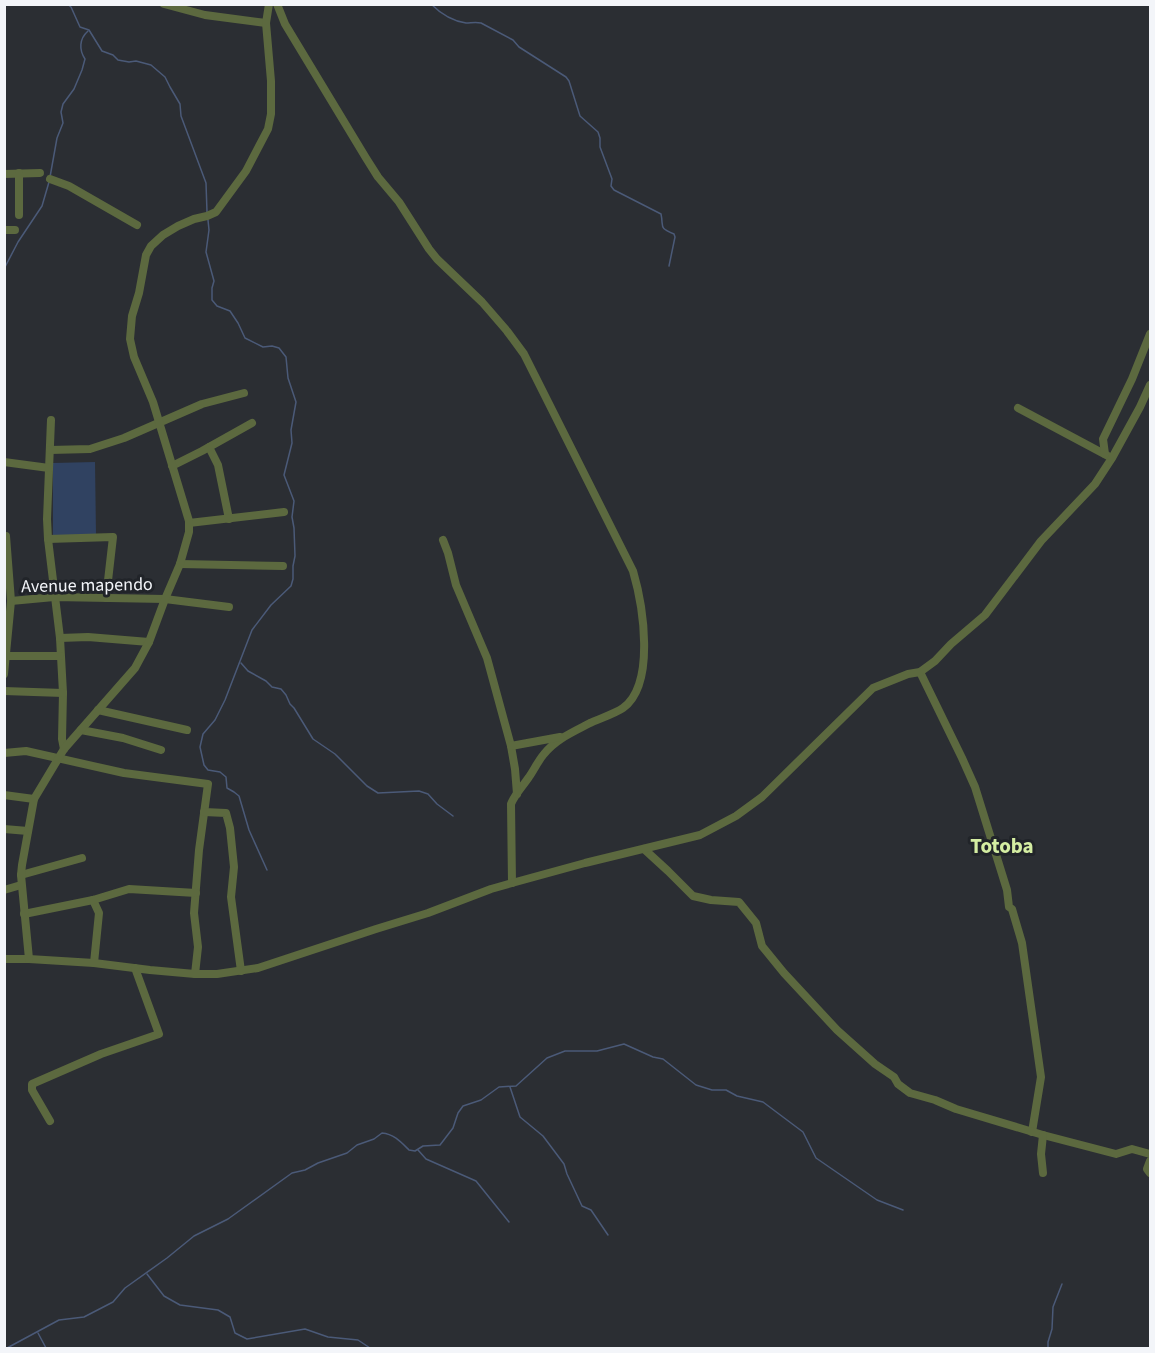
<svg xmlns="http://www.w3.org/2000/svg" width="1155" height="1353" font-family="'Source Sans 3',sans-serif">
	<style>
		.green { fill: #304261 }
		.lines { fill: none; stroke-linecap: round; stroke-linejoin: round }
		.stream { stroke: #4b5a78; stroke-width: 1.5 }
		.minor { stroke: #5c693f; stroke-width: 8 }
		.labels { text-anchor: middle; stroke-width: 6; stroke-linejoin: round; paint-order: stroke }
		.street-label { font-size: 18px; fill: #f3f5f9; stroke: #212429 }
		.quarter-label { font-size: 21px; font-weight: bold; fill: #d4eda2; stroke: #212429 }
	</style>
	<rect width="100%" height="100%" fill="#2b2e33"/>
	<polygon class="green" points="95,462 96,535 53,535 53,463"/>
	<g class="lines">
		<g class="stream">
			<polyline points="67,4 71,7 80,27 89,30 102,51 113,55 118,60 129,62 136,61 151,65 165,77 170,87 180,104 181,116 206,183 207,212"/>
			<path d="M 431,4 C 441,14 452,21 466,23 C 471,23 475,22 481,23 L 513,40 L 519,47 L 566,77 L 569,81 L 580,116 L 598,132 L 600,138 L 600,147 L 612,179 L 611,186 L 614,190 L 661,214 C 664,228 658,227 674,234 L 675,237 L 669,266"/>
			<path d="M 50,177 L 57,138 L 63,123 L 61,112 L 63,104 L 74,89 L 82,70 L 85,59 C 79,50 79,39 88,31"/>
			<polyline points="208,220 209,230 206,252 214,281 212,288 212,300 217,306 230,311 238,323 245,338 263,347 272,346 279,348 286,357 288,378 296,402 291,430 292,443 284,475 294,501 292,517 294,528 295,556 293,566 293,579 291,586 271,605 252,630 225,700 215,720 203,734 200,747 204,765 208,770 220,772 226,777 227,788 234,792 239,796 249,830 267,870"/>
			<polyline points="4,269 18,242 42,206 49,182"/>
			<polyline points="241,663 248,671 266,681 272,687 281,689 286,695 290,704 294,708 313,739 335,754 367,786 378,793 419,791 428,794 437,804 453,816"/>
			<polyline points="510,1087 520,1117 543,1136 564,1164 567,1174 582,1206 591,1210 608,1235"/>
			<polyline points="418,1150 426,1159 476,1181 509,1222"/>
			<polyline points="147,1274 164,1296 180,1305 218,1310 230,1317 235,1333 247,1339 305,1329 328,1337 358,1340 370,1348"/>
			<polyline points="38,1333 46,1348"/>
			<path d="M 7,1348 L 59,1320 L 84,1317 L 113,1302 L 125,1288 L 167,1258 L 194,1236 L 228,1219 L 292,1173 L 305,1170 L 318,1163 L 347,1153 L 357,1145 L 374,1139 L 382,1133 C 394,1134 401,1142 409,1150 L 415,1151 L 423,1146 L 440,1145 L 453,1128 L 458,1113 L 463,1106 L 481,1100 L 499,1087 L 516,1086 L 547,1058 L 565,1051 L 597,1051 L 624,1044 L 653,1057 L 663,1059 L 696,1085 L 712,1090 L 726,1090 L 737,1096 L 763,1102 L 803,1132 L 816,1158 L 877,1200 L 903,1210"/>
			<polyline points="1048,1348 1048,1342 1052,1329 1053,1307 1062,1284"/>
		</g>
		<g class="minor">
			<polyline points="164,4 205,15 266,23"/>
			<path d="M 277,4 L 285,24 L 366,158 L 378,177 L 399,202 L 429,249 L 437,259 L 482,302 L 507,331 L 524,354 L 633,571 C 643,605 656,684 623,708 C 616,713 599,719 590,723 C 573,732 556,739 544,754 C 538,761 534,770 529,777 C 523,786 515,794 511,804 L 512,883"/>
			<polyline points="4,174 40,173"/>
			<polyline points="50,179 69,186 137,225"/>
			<polyline points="19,215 19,173"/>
			<polyline points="4,230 15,230"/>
			<polyline points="1018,408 1108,456"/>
			<polyline points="51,420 47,519 48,539 60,638 63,693 62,739 64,749"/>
			<polyline points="209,447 218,465 229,519"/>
			<polyline points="50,450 90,449 124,438 202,404 244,393"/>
			<polyline points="1105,454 1103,439 1132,379 1150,334"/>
			<polyline points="4,462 49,468"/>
			<polyline points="172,466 202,451 252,423"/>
			<polyline points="189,523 284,512"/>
			<polyline points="48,539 113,537 106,598"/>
			<polyline points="443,540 448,553 456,585 487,658 511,746 515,769 517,794"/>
			<polyline points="180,564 283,566"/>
			<polyline points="11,601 54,597 165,599 229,607"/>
			<polyline points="60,638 88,637 149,642"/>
			<polyline points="6,656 60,656"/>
			<polyline points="920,672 962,758 975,787 1007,890 1009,907 1012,909 1022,943 1041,1077 1032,1132"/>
			<polyline points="4,674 11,601 6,536"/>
			<polyline points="4,691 63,693"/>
			<polyline points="98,710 187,730"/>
			<polyline points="81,730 123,738 161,750"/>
			<polyline points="511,746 560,737"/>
			<polyline points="4,753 26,751 124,773 208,784 199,850 194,913 198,947 195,974"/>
			<polyline points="4,795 34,799"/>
			<polyline points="204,812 226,813 230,828 234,867 231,897 241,971"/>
			<polyline points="4,829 28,831"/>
			<polyline points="644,849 668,871 693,896 711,900 739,902 756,923 762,946 784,973 837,1030 875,1064 894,1077 898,1084 910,1093 935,1100 956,1109 1043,1135 1116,1154 1132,1149 1150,1154"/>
			<polyline points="21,875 82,858"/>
			<polyline points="4,890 21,885"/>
			<polyline points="93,900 99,913 94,963"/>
			<polyline points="24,914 93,900 129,889 196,893"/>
			<polyline points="4,959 29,959 94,963 150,970 195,974 217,974 258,968 376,929 428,913 491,889 512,883 585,863 700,835 736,816 762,797 873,688 908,674 920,672 935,661 951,644 985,615 1041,541 1095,484 1112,458 1140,407 1150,385"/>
			<polyline points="29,959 21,875 22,865 34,799 64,749 135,668 149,642 165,599 180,564 189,532 189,521 153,402 134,357 130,339 132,316 139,293 146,255 151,246 163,235 178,226 194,219 207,216 216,212 246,171 268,129 271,114 271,81 266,23 269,4"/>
			<polyline points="50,1121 32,1090 32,1084 101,1054 159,1034 135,968"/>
			<polyline points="1150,1161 1147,1169 1150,1173"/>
			<polyline points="1043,1173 1041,1154 1043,1135"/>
		</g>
	</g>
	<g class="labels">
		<g class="street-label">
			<text transform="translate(87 585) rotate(-1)" y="6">Avenue mapendo</text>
		</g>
		<g class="quarter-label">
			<text x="1002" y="853">Totoba</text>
		</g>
	</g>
	<rect width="1155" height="1353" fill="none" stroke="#f3f5f9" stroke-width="12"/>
</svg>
